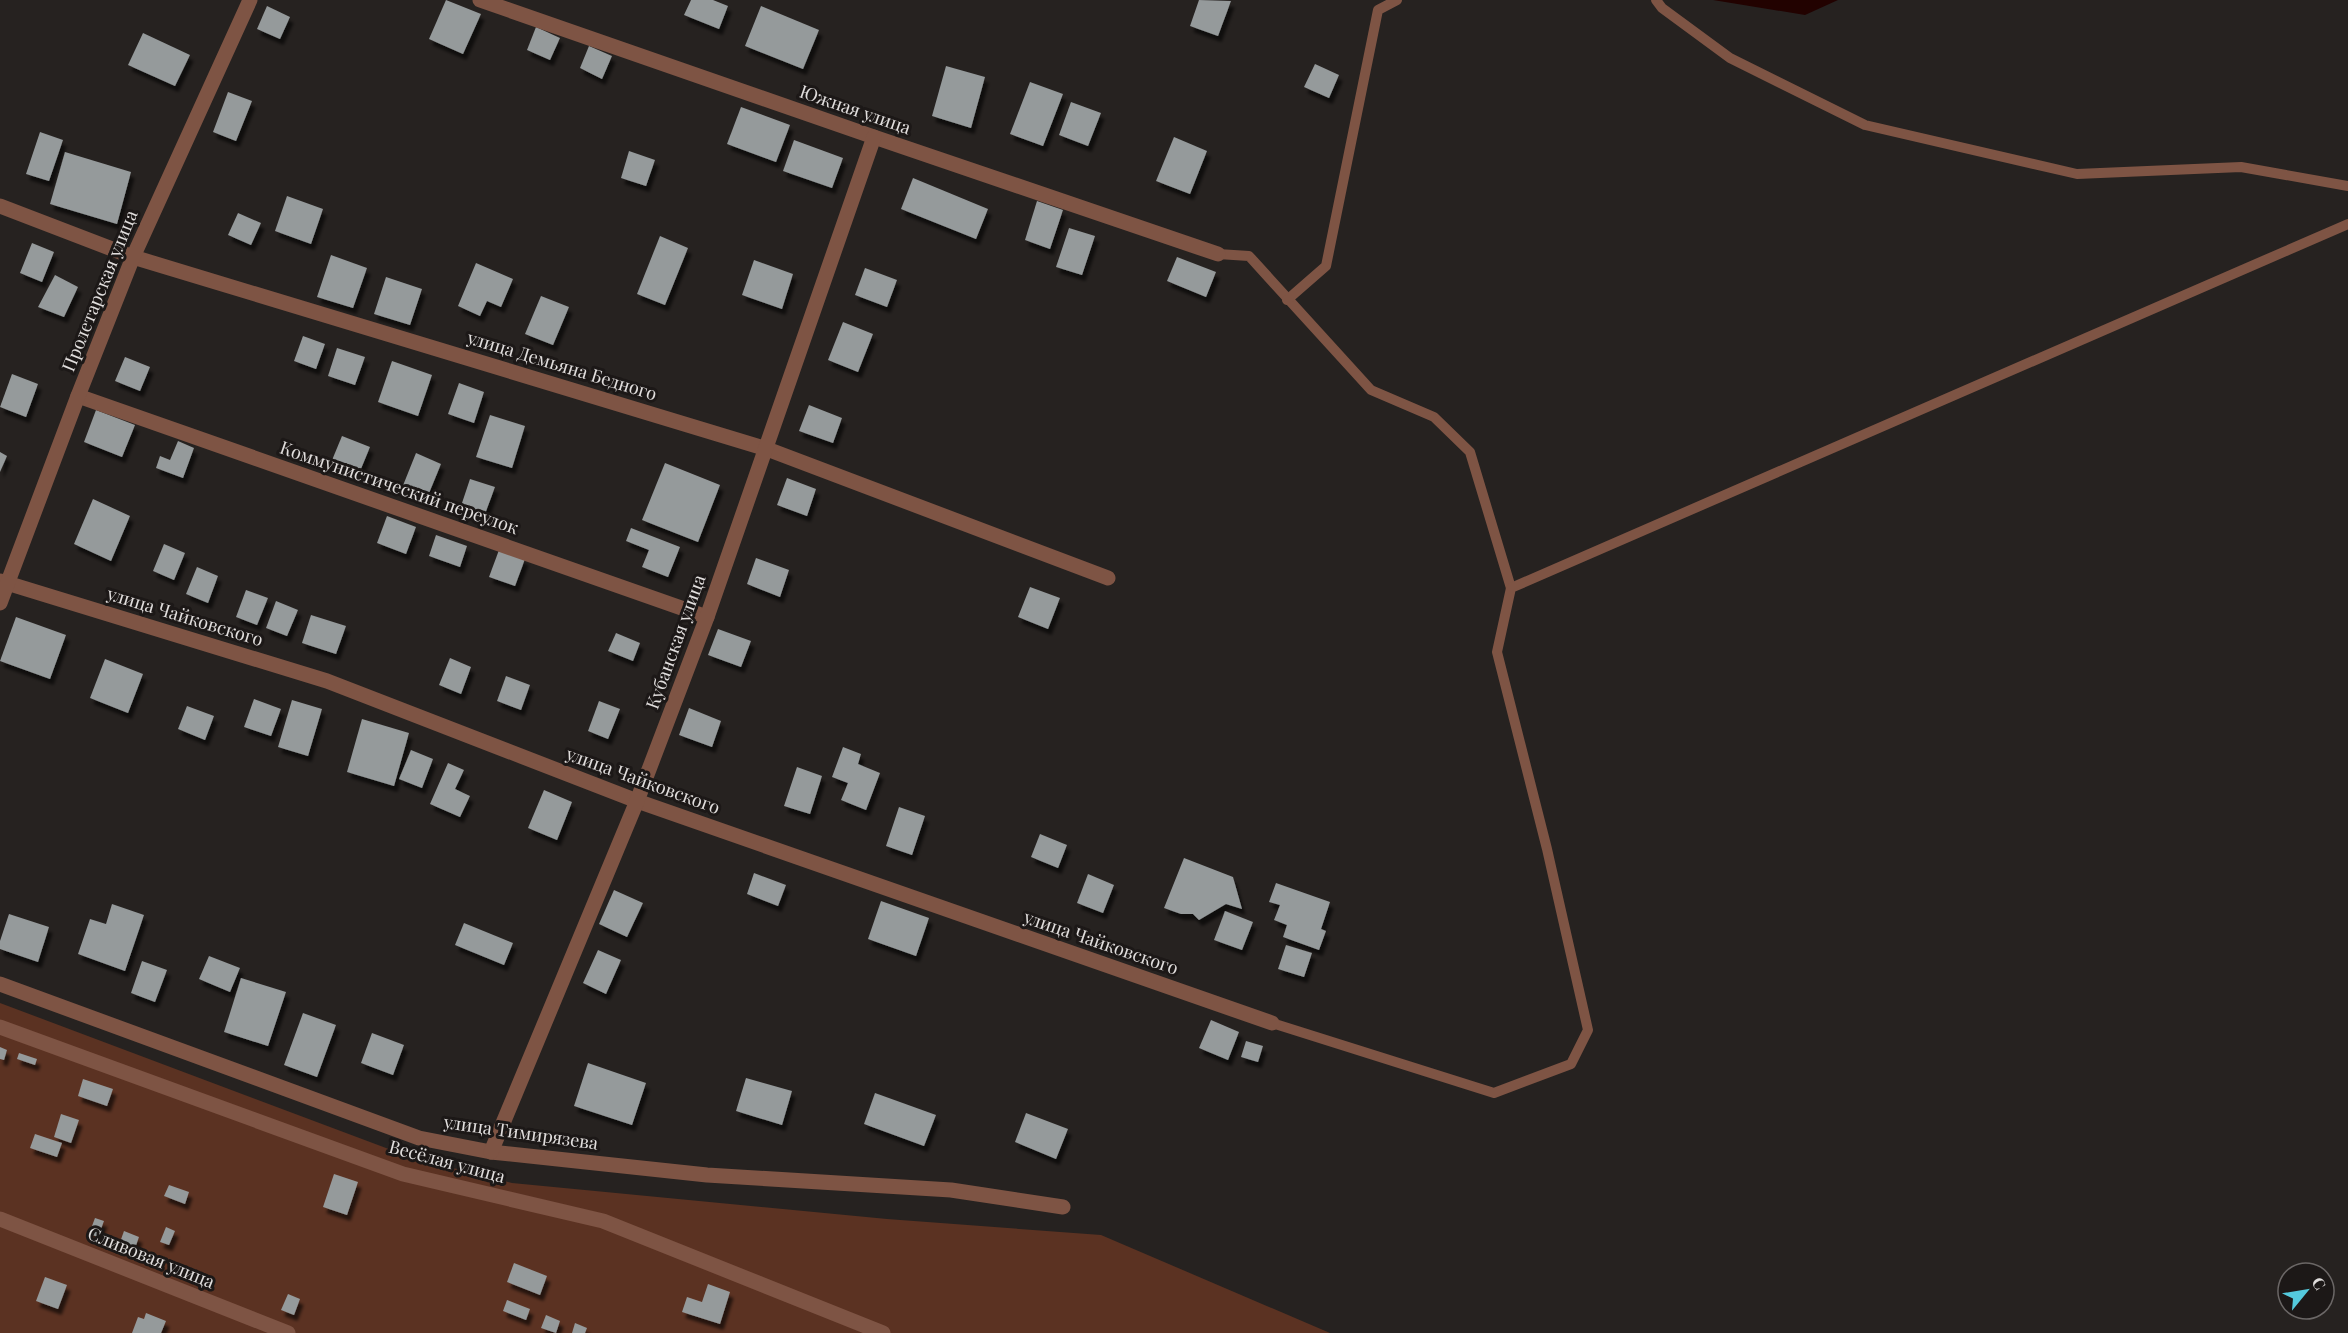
<svg xmlns="http://www.w3.org/2000/svg" width="2348" height="1333" font-family="'Playfair Display',serif">
	<style>
		.green { fill: #5b3222 }
		.water { fill: #220200 }
		.building { fill: #959a9b; filter: url(#shadow) }
		.lines { fill: none; stroke-linecap: round; stroke-linejoin: round }
		.lane { stroke: #7e5444; stroke-width: 10 }
		.street { stroke: #7e5444; stroke-width: 15 }
		.labels { text-anchor: middle; stroke-width: 6; stroke-linejoin: round; paint-order: stroke }
		.street-label { font-size: 18px; fill: #e1dedd; stroke: #1c1817 }
	</style>
	<defs>
		<filter id="shadow"><feDropShadow dx="3.5" dy="6" stdDeviation="1.5" flood-color="#0009"/></filter>
	</defs>
	<rect width="100%" height="100%" fill="#262220"/>
	<polygon class="green" points="0,1003 410,1157 512,1183 887,1219 1101,1235 1330,1333 0,1333"/>
	<polygon class="water" points="1713,0 1838,0 1805,15"/>
	<g class="building">
		<polygon points="446,0 481,14 463,54 429,39"/>
		<polygon points="691,0 713,0 728,6 719,29 684,15"/>
		<polygon points="1199,0 1231,1 1218,36 1190,26"/>
		<polygon points="267,6 290,17 280,39 257,29"/>
		<polygon points="761,6 819,30 803,69 745,46"/>
		<polygon points="536,27 560,38 550,60 527,50"/>
		<polygon points="143,33 190,55 175,86 128,65"/>
		<polygon points="589,46 612,56 602,79 580,68"/>
		<polygon points="1315,64 1339,75 1329,98 1304,87"/>
		<polygon points="946,66 985,77 971,128 932,116"/>
		<polygon points="1030,82 1063,94 1043,146 1010,134"/>
		<polygon points="228,92 252,101 236,141 213,132"/>
		<polygon points="1071,102 1101,113 1088,146 1059,135"/>
		<polygon points="741,107 790,125 776,162 727,144"/>
		<polygon points="40,132 63,140 49,181 26,174"/>
		<polygon points="1174,137 1207,151 1190,194 1156,181"/>
		<polygon points="794,140 843,158 832,188 783,171"/>
		<polygon points="629,151 655,160 646,186 621,178"/>
		<polygon points="65,152 131,172 117,224 50,204"/>
		<polygon points="913,178 988,209 976,239 901,209"/>
		<polygon points="287,196 323,209 311,244 275,231"/>
		<polygon points="1037,201 1063,210 1050,249 1025,240"/>
		<polygon points="238,213 261,223 251,245 228,235"/>
		<polygon points="1069,228 1095,236 1082,275 1056,267"/>
		<polygon points="660,236 688,248 665,305 637,294"/>
		<polygon points="32,243 54,252 42,282 20,273"/>
		<polygon points="331,255 367,268 353,308 317,297"/>
		<polygon points="1177,257 1216,272 1206,297 1167,281"/>
		<polygon points="754,260 793,274 782,309 742,295"/>
		<polygon points="476,263 513,279 501,307 487,301 480,316 458,306"/>
		<polygon points="865,268 897,280 887,307 855,295"/>
		<polygon points="55,275 78,287 64,317 38,307"/>
		<polygon points="386,277 422,289 410,325 374,314"/>
		<polygon points="541,296 569,307 553,345 525,334"/>
		<polygon points="843,322 873,334 858,372 828,360"/>
		<polygon points="303,336 325,344 316,369 294,361"/>
		<polygon points="337,348 365,357 355,385 328,376"/>
		<polygon points="125,357 150,367 140,391 115,381"/>
		<polygon points="392,361 432,375 418,416 378,402"/>
		<polygon points="12,374 38,384 26,417 0,407"/>
		<polygon points="459,383 484,392 474,423 448,414"/>
		<polygon points="809,405 842,418 833,443 799,431"/>
		<polygon points="96,410 135,425 122,457 84,442"/>
		<polygon points="490,415 525,426 512,468 476,457"/>
		<polygon points="342,436 370,447 358,476 330,465"/>
		<polygon points="178,441 194,448 183,478 156,468 160,456 170,460"/>
		<polygon points="0,452 7,456 0,472"/>
		<polygon points="416,453 441,464 427,498 402,488"/>
		<polygon points="665,463 720,485 698,542 642,520"/>
		<polygon points="787,478 816,489 807,516 777,505"/>
		<polygon points="470,479 495,487 485,514 461,506"/>
		<polygon points="93,499 130,516 111,561 74,544"/>
		<polygon points="387,516 416,527 406,554 377,543"/>
		<polygon points="631,528 680,547 668,577 642,567 649,550 626,541"/>
		<polygon points="436,535 467,546 460,567 429,556"/>
		<polygon points="164,544 185,553 174,580 153,571"/>
		<polygon points="499,550 525,559 515,586 489,577"/>
		<polygon points="756,558 789,570 780,597 747,584"/>
		<polygon points="197,567 218,576 208,603 186,594"/>
		<polygon points="1030,587 1060,598 1048,629 1018,617"/>
		<polygon points="246,590 268,598 257,625 236,617"/>
		<polygon points="276,601 298,610 287,636 266,628"/>
		<polygon points="311,615 346,626 336,654 302,643"/>
		<polygon points="16,617 66,635 50,679 0,661"/>
		<polygon points="718,629 751,641 741,667 708,655"/>
		<polygon points="616,633 640,643 633,661 608,651"/>
		<polygon points="450,658 471,667 461,694 439,685"/>
		<polygon points="105,659 143,674 128,713 90,698"/>
		<polygon points="506,676 530,685 521,710 497,701"/>
		<polygon points="254,699 281,709 271,736 244,727"/>
		<polygon points="292,700 322,709 308,756 278,747"/>
		<polygon points="599,701 620,709 608,739 588,731"/>
		<polygon points="187,706 214,716 205,740 178,729"/>
		<polygon points="689,708 721,721 712,747 679,735"/>
		<polygon points="362,719 409,733 394,786 347,772"/>
		<polygon points="843,747 861,754 858,764 880,773 866,810 841,800 848,783 832,777"/>
		<polygon points="411,750 433,759 422,788 399,779"/>
		<polygon points="448,763 464,770 455,789 470,796 460,817 430,804"/>
		<polygon points="797,767 822,776 810,814 784,806"/>
		<polygon points="544,790 572,802 557,840 528,828"/>
		<polygon points="899,807 925,816 912,855 886,846"/>
		<polygon points="1040,834 1067,845 1058,868 1031,857"/>
		<polygon points="1184,858 1233,877 1242,909 1226,904 1199,920 1193,914 1181,914 1164,908"/>
		<polygon points="754,873 786,885 778,906 747,894"/>
		<polygon points="1088,874 1114,885 1103,913 1077,903"/>
		<polygon points="1276,883 1330,902 1321,929 1326,931 1319,950 1283,937 1287,925 1274,920 1280,905 1269,902"/>
		<polygon points="614,890 643,903 627,937 599,924"/>
		<polygon points="881,901 929,918 916,956 868,939"/>
		<polygon points="112,904 144,915 125,971 78,954 90,919 106,924"/>
		<polygon points="1225,911 1253,922 1242,950 1214,940"/>
		<polygon points="9,914 49,927 38,962 0,949 0,941"/>
		<polygon points="464,923 513,943 504,965 455,945"/>
		<polygon points="1286,945 1312,953 1304,977 1278,969"/>
		<polygon points="598,950 621,960 606,994 583,983"/>
		<polygon points="209,956 240,968 230,992 199,979"/>
		<polygon points="142,961 167,970 155,1002 131,993"/>
		<polygon points="241,978 286,992 268,1046 224,1032"/>
		<polygon points="303,1013 336,1025 317,1077 284,1065"/>
		<polygon points="1211,1020 1239,1032 1228,1060 1199,1048"/>
		<polygon points="372,1033 404,1045 393,1075 361,1063"/>
		<polygon points="1246,1041 1263,1046 1258,1062 1241,1057"/>
		<polygon points="0,1047 7,1050 4,1060 0,1059"/>
		<polygon points="19,1053 37,1059 35,1065 17,1059"/>
		<polygon points="588,1063 646,1083 632,1125 574,1106"/>
		<polygon points="746,1078 792,1091 782,1125 736,1111"/>
		<polygon points="83,1079 113,1089 107,1106 78,1096"/>
		<polygon points="875,1093 936,1115 924,1146 864,1124"/>
		<polygon points="1026,1113 1068,1129 1056,1159 1015,1142"/>
		<polygon points="61,1114 79,1120 71,1143 54,1137"/>
		<polygon points="35,1134 62,1143 57,1157 30,1148"/>
		<polygon points="334,1174 358,1182 347,1215 323,1207"/>
		<polygon points="169,1185 189,1192 185,1204 164,1196"/>
		<polygon points="95,1218 104,1221 98,1237 89,1234"/>
		<polygon points="166,1227 175,1231 169,1245 160,1242"/>
		<polygon points="124,1231 139,1237 134,1251 119,1245"/>
		<polygon points="514,1263 547,1276 540,1295 507,1282"/>
		<polygon points="45,1277 67,1285 58,1309 36,1301"/>
		<polygon points="708,1284 730,1292 720,1324 682,1312 687,1297 702,1302"/>
		<polygon points="288,1294 300,1299 294,1315 281,1310"/>
		<polygon points="507,1300 530,1309 526,1320 503,1311"/>
		<polygon points="146,1313 166,1321 161,1333 132,1333 138,1317 144,1319"/>
		<polygon points="546,1315 560,1321 556,1333 541,1328"/>
		<polygon points="575,1323 587,1328 585,1333 572,1333"/>
	</g>
	<g class="lines">
		<g class="lane">
			<polyline points="1656,0 1662,8 1730,58 1865,125 2077,174 2241,167 2348,186"/>
			<polyline points="1218,254 1249,256 1371,390 1434,417 1470,452 1511,588"/>
			<polyline points="1287,300 1326,266 1378,10 1397,0"/>
			<polyline points="1272,1023 1494,1093 1571,1064 1588,1030 1547,849 1497,652 1511,588 2348,224"/>
		</g>
		<g class="street">
			<polyline points="480,0 874,137 1218,254"/>
			<polyline points="0,206 133,257 767,449 1108,578"/>
			<polyline points="78,396 707,617"/>
			<polyline points="0,581 327,681 637,801 1272,1023"/>
			<polyline points="0,603 78,396 133,257 250,0"/>
			<polyline points="0,984 419,1138 491,1152 707,1175 951,1190 1063,1207"/>
			<polyline points="0,1027 403,1174 603,1221 883,1333"/>
			<polyline points="491,1152 637,801 707,617 874,137"/>
			<polyline points="0,1219 288,1333"/>
		</g>
	</g>
	<g class="labels">
		<g class="street-label">
			<text transform="translate(855 110) rotate(19)" y="6">Южная улица</text>
			<text transform="translate(100 291) rotate(-68)" y="6">Пролетарская улица</text>
			<text transform="translate(562 366) rotate(17)" y="6">улица Демьяна Бедного</text>
			<text transform="translate(399 488) rotate(19)" y="6">Коммунистический переулок</text>
			<text transform="translate(185 617) rotate(17)" y="6">улица Чайковского</text>
			<text transform="translate(676 642) rotate(-70)" y="6">Кубанская улица</text>
			<text transform="translate(643 781) rotate(20)" y="6">улица Чайковского</text>
			<text transform="translate(1101 943) rotate(19)" y="6">улица Чайковского</text>
			<text transform="translate(521 1133) rotate(8)" y="6">улица Тимирязева</text>
			<text transform="translate(447 1162) rotate(15)" y="6">Весёлая улица</text>
			<text transform="translate(151 1258) rotate(22)" y="6">Сливовая улица</text>
		</g>
	</g>
	<g transform="translate(2306 1291) rotate(60)"><circle r="28" fill="#1c1817" stroke="#6b6766" stroke-width="1.5"/>
	<path d="M0-4.5L10 22L0 15L-10 22Z" fill="#54cadd"/>
	<text y="-9" font-size="16" font-weight="bold" text-anchor="middle" fill="#e1dedd">С</text>
	</g>
</svg>
